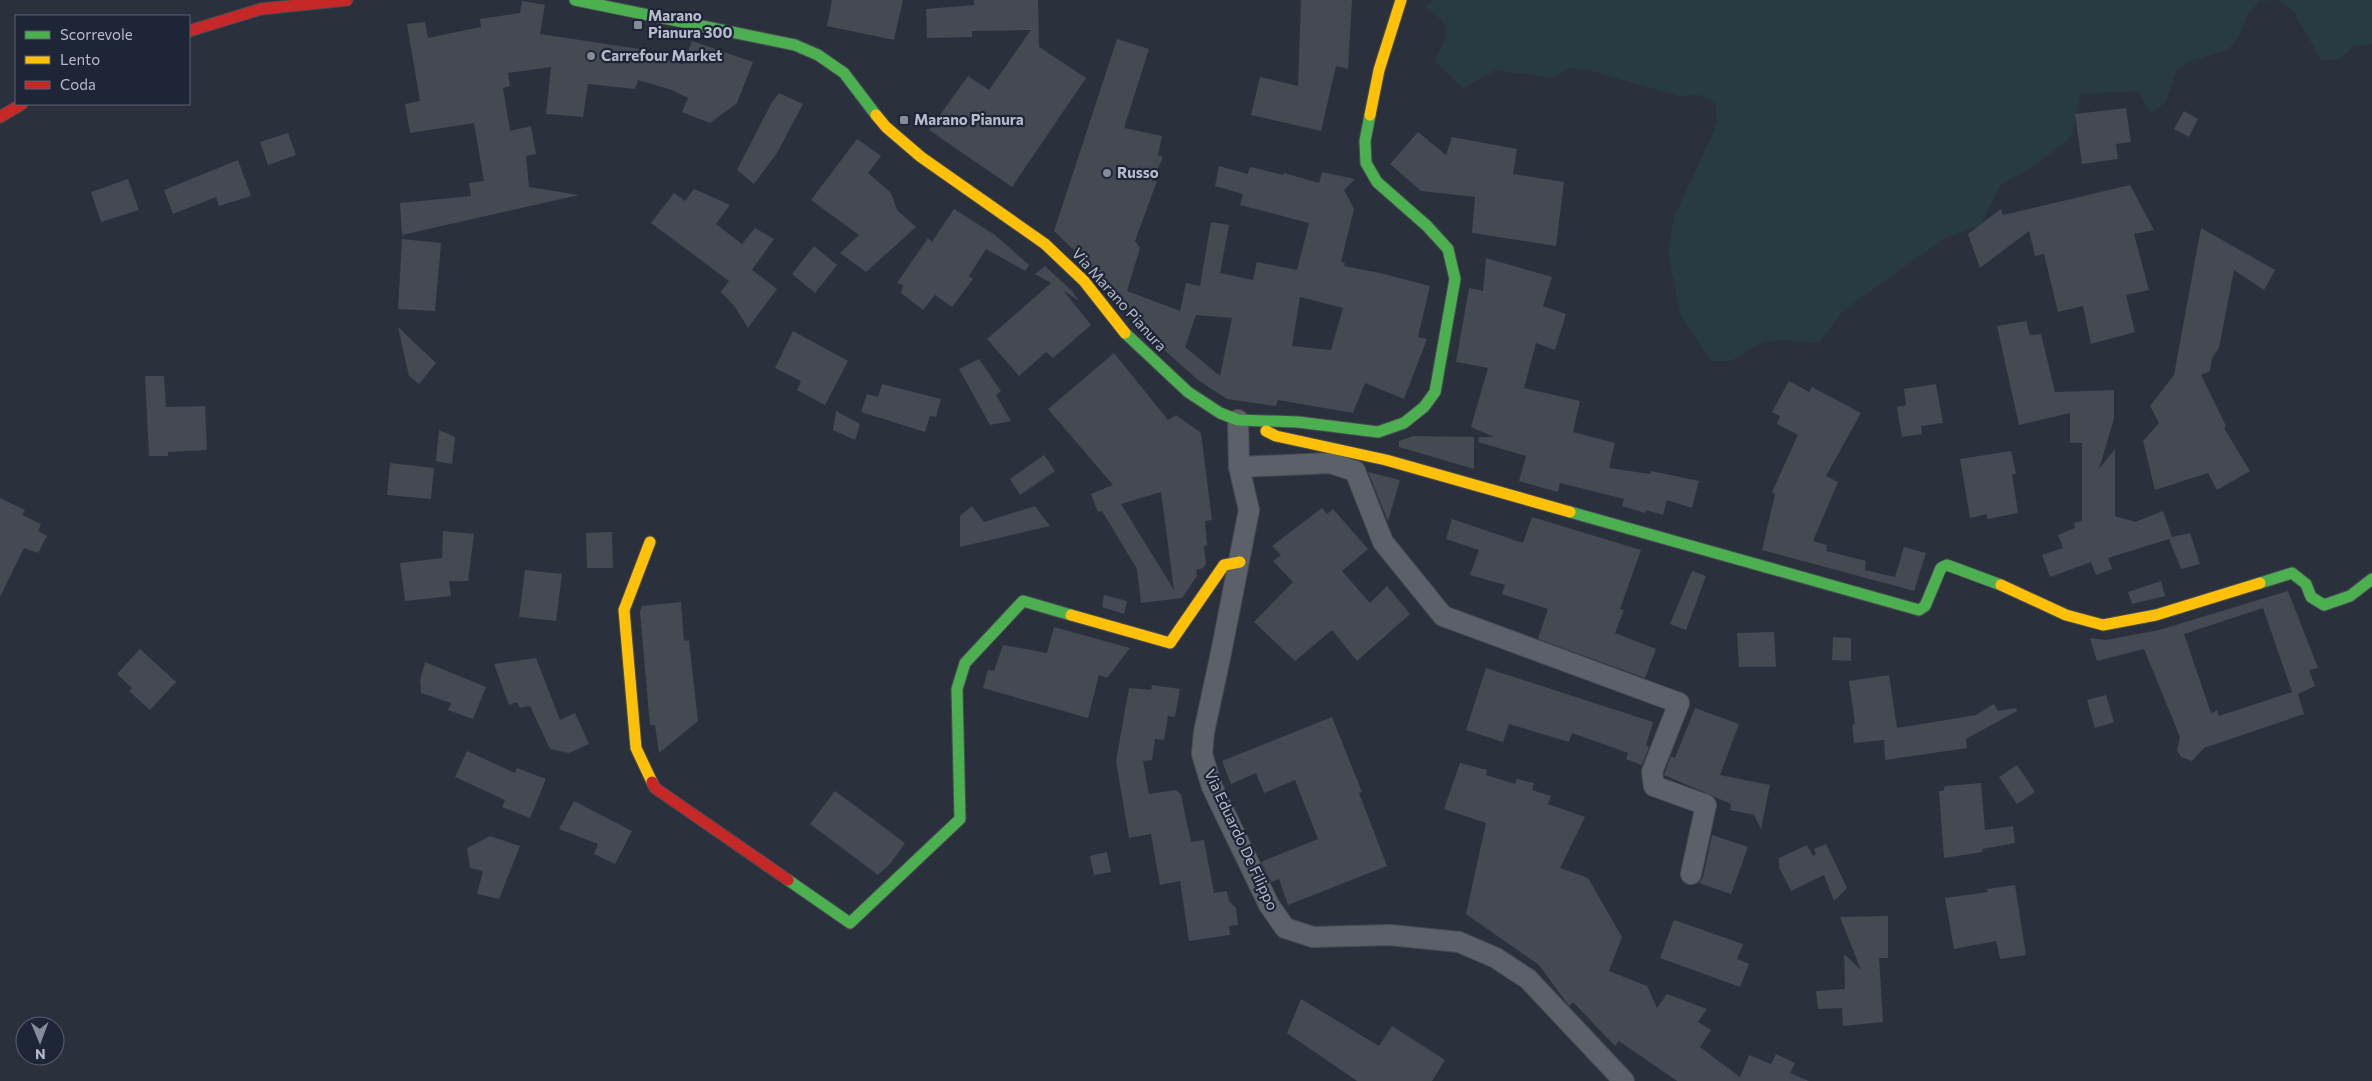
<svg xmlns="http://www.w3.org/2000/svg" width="2372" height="1081" font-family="Commissioner,sans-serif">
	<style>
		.green { fill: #283b42 }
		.building { fill: #444952; fill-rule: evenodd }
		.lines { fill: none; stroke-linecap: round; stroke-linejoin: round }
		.street-casing { stroke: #484c54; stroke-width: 22 }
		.fast-casing { stroke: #484c54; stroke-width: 13 }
		.slow-casing { stroke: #484c54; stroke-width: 13 }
		.jam-casing { stroke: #484c54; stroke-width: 13 }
		.street { stroke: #5c6069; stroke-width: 20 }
		.fast { stroke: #4caf50; stroke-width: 11 }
		.slow { stroke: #ffc107; stroke-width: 11 }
		.jam { stroke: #c62828; stroke-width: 11 }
		.poi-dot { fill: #868b99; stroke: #1e2537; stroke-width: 2 }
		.labels { text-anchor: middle; stroke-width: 4.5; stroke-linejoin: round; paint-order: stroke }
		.poi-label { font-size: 15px; font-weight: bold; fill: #b7bccb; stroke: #1e2537; text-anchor: start }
		.street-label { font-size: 15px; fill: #b7bccb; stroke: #1e2537 }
	</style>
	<rect width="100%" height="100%" fill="#2b313c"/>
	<path class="green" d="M 1433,0 L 2372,0 L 2372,44 L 2353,46 L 2340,59 L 2321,60 L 2294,12 L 2279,0 L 2260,1 L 2247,15 L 2240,35 L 2228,50 L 2193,60 L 2177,69 L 2165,103 L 2150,113 L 2138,91 L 2081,94 L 2071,137 L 2036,164 L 2000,186 L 1980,226 L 1945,238 L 1843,311 L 1819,343 L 1780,340 L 1763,342 L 1731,361 L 1711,361 L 1681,316 L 1668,254 L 1674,217 L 1711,138 L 1717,122 L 1715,102 L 1699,95 L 1679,96 L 1588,70 L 1569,68 L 1553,78 L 1496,70 L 1463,88 L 1435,61 C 1450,28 1455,30 1425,6 Z"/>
	<g class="building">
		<polygon points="832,0 903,0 894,40 827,26"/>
		<polygon points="974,0 1038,0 1039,47 1086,78 1012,187 929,130 968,76 989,90 1031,30 972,31 972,37 927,38 926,9 974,5"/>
		<polygon points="1301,0 1352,0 1348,69 1336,66 1321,131 1251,115 1260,77 1298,86"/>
		<polygon points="522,1 545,5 540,34 646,50 645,55 683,64 692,41 753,62 737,103 710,123 682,112 688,98 672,90 638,80 635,89 588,84 583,117 546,114 551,67 508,73 510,86 503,88 510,131 531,126 536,154 526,156 529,187 579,195 402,235 400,203 471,196 469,183 484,181 474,123 410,133 405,104 420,101 407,24 425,22 428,38 481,27 480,19 520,13"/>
		<path d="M 1117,39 L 1149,49 L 1124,128 L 1162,136 L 1158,155 L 1163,157 L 1152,181 L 1157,181 L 1135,241 L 1140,248 L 1127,291 L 1180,311 L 1186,283 L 1200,286 L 1211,222 L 1229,225 L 1220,273 L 1253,280 L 1257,262 L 1297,270 L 1309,223 L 1240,205 L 1243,194 L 1215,186 L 1219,166 L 1248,174 L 1249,169 L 1252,167 L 1283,175 L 1284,173 L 1319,183 L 1322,172 L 1355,179 L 1344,190 L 1354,209 L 1341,262 L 1345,263 L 1344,266 L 1380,273 L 1430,286 L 1418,337 L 1427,339 L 1404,399 L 1365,383 L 1353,413 L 1278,400 L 1276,406 L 1227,399 L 1198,380 L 1163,349 L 1132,318 L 1095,270 L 1054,231 ZM 1300,297 L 1343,308 L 1331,350 L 1292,346 ZM 1196,315 L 1232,318 L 1220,376 L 1185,347 Z"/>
		<polygon points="779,93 803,104 777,153 754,184 737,170 772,102"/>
		<polygon points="2126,108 2131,142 2116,144 2118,159 2082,164 2075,114"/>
		<polygon points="2184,111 2198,119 2189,137 2174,129"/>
		<polygon points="1418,132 1446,155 1452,137 1517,149 1513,174 1564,182 1556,246 1472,233 1475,197 1421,191 1390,164"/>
		<polygon points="288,133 296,155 268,165 260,142"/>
		<polygon points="857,139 881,156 868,173 891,193 897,210 916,227 866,272 840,253 859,235 811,200"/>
		<polygon points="238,160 251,196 219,206 216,197 173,214 164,190"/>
		<polygon points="128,179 139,210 101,222 91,192"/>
		<polygon points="2130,185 2154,230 2134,234 2149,290 2126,295 2135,332 2091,344 2083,306 2058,312 2044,254 2035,256 2029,231 1980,268 1968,234 2001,209 2003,215"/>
		<polygon points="694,189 730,205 716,224 742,244 755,228 774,239 752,270 777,289 748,328 735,307 721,292 729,281 651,223 674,193 685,201"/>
		<polygon points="954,209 995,235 1029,265 1025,271 986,249 969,276 973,279 952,307 935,295 923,310 901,293 903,285 897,283 928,238 932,242"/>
		<polygon points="2201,228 2275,270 2264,290 2234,270 2219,348 2212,358 2210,371 2201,375 2226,426 2224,428 2250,471 2217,490 2208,473 2155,490 2143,441 2159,423 2150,406 2174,375"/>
		<polygon points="402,239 441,243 435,311 398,309"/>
		<polygon points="814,246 837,265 815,293 792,274"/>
		<polygon points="1486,258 1552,277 1543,306 1566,314 1555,350 1536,343 1524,388 1580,401 1573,432 1615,443 1609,468 1650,474 1651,471 1699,481 1692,508 1667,500 1663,515 1646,510 1645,513 1622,506 1624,499 1560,483 1558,492 1519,481 1526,456 1478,442 1479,437 1494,437 1471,427 1488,368 1456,362 1469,288 1483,291"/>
		<polygon points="1045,266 1072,291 1079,301 1063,290 1091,325 1053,358 1046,352 1019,376 987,339 1051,283 1035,274"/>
		<polygon points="2026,321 2030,335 2041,334 2055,392 2114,390 2114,419 2099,469 2115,449 2115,516 2135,522 2163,511 2172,537 2190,533 2200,564 2181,569 2169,539 2108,558 2112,569 2096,575 2091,562 2050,577 2042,555 2063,548 2058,535 2075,528 2074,523 2082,521 2082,443 2070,443 2070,413 2019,425 1997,326"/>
		<polygon points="398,327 436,363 419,384 409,376"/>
		<polygon points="793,331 848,361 825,405 797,390 801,381 775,368"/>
		<path d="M 1114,353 L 1168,420 L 1176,415 L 1201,433 L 1212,520 L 1205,521 L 1207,545 L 1204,546 L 1206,564 L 1203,568 L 1196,570 L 1197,576 L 1182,598 L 1141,603 L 1137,569 L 1102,511 L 1098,512 L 1091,494 L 1113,485 L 1048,409 ZM 1161,492 L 1174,590 L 1121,504 Z"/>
		<polygon points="979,359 1001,391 996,395 1011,421 990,425 959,369"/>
		<polygon points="145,376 164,376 166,407 205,406 207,450 168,452 168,456 149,456"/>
		<polygon points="1789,381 1809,392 1812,387 1861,413 1826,476 1838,482 1813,541 1827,545 1826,551 1866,561 1865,570 1895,577 1904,547 1926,553 1914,591 1762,550 1775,494 1772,492 1798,435 1777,424 1780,416 1772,412"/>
		<polygon points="882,384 941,399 936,417 930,416 925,432 861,412 867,394 878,397"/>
		<polygon points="1936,384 1943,423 1921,426 1922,434 1902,437 1897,407 1906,405 1904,389"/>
		<polygon points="836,411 860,424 855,440 833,430"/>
		<polygon points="439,430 455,437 452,464 436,461"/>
		<polygon points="1413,436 1474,437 1474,469 1399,447 1399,441"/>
		<polygon points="2011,451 2016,474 2012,474 2018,513 1987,519 1987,514 1970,518 1960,459"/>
		<polygon points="1044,455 1055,471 1020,495 1010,479"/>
		<polygon points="390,463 434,468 431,499 387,495"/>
		<polygon points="1368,472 1400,480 1388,521"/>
		<polygon points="0,498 25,510 22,515 41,524 38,531 47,536 38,553 24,548 0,597"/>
		<polygon points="972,506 984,522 1035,506 1050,526 960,547 960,516"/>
		<polygon points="1322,508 1327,514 1333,509 1368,549 1342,571 1370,603 1387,586 1410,614 1357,661 1332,630 1295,661 1254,622 1293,582 1273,561 1281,555 1272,546"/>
		<polygon points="1532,517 1641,550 1620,609 1624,610 1615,633 1656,649 1645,678 1538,639 1548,609 1502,594 1505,585 1470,575 1479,550 1446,539 1452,519 1523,543"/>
		<polygon points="443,531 474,534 468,581 449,581 451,596 405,601 400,563 442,558"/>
		<polygon points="612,532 613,568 587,568 586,533"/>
		<polygon points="525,570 562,574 556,621 519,617"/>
		<polygon points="1692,571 1706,576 1686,630 1670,624"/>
		<polygon points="2161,581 2165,596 2132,604 2128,592"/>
		<path d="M 2288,591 L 2318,668 L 2309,670 L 2315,686 L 2298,694 L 2304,714 L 2204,748 L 2192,761 L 2181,757 L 2177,750 L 2180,737 L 2144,649 L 2097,661 L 2090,638 L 2106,640 L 2159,630 ZM 2263,608 L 2292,692 L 2219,716 L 2217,710 L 2211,713 L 2184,634 Z"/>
		<polygon points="1104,595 1127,601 1124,614 1102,607"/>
		<polygon points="681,602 684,641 689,640 698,721 659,753 655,725 650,725 640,612 642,606"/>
		<polygon points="1054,627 1130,648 1107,678 1099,675 1088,718 983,688 988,670 994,671 1003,645 1047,653"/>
		<polygon points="1774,632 1776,667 1739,667 1737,633"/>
		<polygon points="1833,637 1851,638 1851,661 1832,660"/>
		<polygon points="140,649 176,682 150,710 129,691 132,688 117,674"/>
		<polygon points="536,658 560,720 575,713 589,744 569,753 550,749 530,706 520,708 517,702 509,705 494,664"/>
		<polygon points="425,662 486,687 473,719 448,710 451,703 421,693 420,680"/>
		<polygon points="1486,668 1653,722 1646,745 1649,747 1642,765 1626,759 1628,753 1572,733 1569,742 1509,724 1503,742 1466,730"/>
		<polygon points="1889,675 1897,728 1976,715 1994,704 1998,711 2016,708 2017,711 1966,739 1967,748 1885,760 1884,740 1854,743 1852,725 1855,724 1849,681"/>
		<polygon points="1152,685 1180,689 1175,717 1168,716 1164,740 1155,739 1152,760 1143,761 1149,794 1176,790 1181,795 1191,842 1204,840 1214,893 1227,891 1229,901 1236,908 1238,925 1229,926 1230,935 1189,941 1180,881 1160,885 1151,834 1129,838 1116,761 1129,688 1151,690"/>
		<polygon points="2106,695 2114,722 2095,728 2087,700"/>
		<polygon points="1695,708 1739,724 1720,775 1770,785 1761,829 1754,815 1730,810 1731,804 1664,775 1671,756 1675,758"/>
		<polygon points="1332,717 1362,792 1359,793 1387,866 1288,905 1279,879 1271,882 1261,862 1318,839 1295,780 1264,793 1256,773 1231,784 1222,761"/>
		<polygon points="467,751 515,773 517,768 546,779 530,818 502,807 505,800 455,777"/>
		<polygon points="1460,763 1487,770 1486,775 1515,784 1517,779 1534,783 1532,790 1551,796 1548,804 1585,817 1560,868 1588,878 1622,937 1609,971 1647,986 1657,1008 1667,994 1707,1009 1698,1022 1711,1030 1700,1047 1740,1077 1749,1055 1771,1064 1776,1054 1795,1063 1790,1073 1809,1081 1677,1081 1619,1041 1615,1046 1573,1002 1569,1006 1566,1002 1539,965 1466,914 1486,823 1444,809"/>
		<polygon points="2017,765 2035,792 2017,804 1999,777"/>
		<polygon points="1981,783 1985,830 2013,826 2015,843 1982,849 1983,852 1944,858 1939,791 1943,791 1945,786"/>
		<polygon points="835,791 905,843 890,864 878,875 810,824"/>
		<polygon points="574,801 632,831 615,864 594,854 598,844 559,829"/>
		<polygon points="1712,835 1748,847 1731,894 1699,883 1703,877"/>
		<polygon points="490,836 520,846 499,899 477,894 483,871 470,868 467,848"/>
		<polygon points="1826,844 1847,888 1834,901 1824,875 1791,891 1779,867 1779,858 1807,845 1813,856 1816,854 1814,849"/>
		<polygon points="1107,852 1111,872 1094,875 1090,856"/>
		<polygon points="2015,885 2026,955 2000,959 1996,941 1954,949 1945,898 1988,892 1987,889"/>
		<polygon points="1888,916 1888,958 1879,958 1883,1022 1843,1026 1842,1008 1818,1009 1816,991 1845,989 1844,954 1861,970 1840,917"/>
		<polygon points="1674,920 1743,944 1737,959 1749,964 1740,987 1660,958"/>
		<polygon points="1301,999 1379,1046 1392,1026 1445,1060 1432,1081 1357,1081 1287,1033"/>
	</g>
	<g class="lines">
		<g class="street-casing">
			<g id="street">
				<polyline points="1238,420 1239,467 1249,510 1221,653 1204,732 1202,754 1212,787 1269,905 1285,928 1313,937 1390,935 1459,942 1496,958 1528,979 1624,1081"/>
				<polyline points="1239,467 1330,463 1355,471 1383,542 1443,616 1679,703 1652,772 1654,786 1706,805 1691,874"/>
			</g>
		</g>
		<g class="fast-casing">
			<g id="fast">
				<polyline points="575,0 795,45 818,55 844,73 876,115"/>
				<polyline points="1125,333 1188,392 1220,413 1238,420 1298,422 1378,432 1404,423 1424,407 1435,392 1455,279 1448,249 1427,226 1377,182 1366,163 1365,141 1370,115"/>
				<polyline points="1570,512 1919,610 1925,606 1941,568 1947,565 2001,585"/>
				<polyline points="2260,583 2292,573 2306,584 2311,597 2324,605 2350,596 2372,579"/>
				<polyline points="788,880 850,923 960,819 957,689 965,663 1023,601 1071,615"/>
			</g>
		</g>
		<g class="slow-casing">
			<g id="slow">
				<polyline points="876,115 886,127 921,157 1045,244 1084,281 1125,333"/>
				<polyline points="1370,115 1379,70 1401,0"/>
				<polyline points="1266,431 1276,436 1386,460 1570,512"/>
				<polyline points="650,542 624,610 636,748 652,782"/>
				<polyline points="2001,585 2066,615 2103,625 2156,615 2260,583"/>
				<polyline points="1071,615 1170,643 1224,565 1240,562"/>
			</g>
		</g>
		<g class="jam-casing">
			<g id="jam">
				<polyline points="189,31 261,9 347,0"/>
				<polyline points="0,117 22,104"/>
				<polyline points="652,782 655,788 788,880"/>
			</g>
		</g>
		<use href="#street" class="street"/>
		<use href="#fast" class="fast"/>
		<use href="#slow" class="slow"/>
		<use href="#jam" class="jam"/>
	</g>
	<g class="poi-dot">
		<rect x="633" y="20" width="10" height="10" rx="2.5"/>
		<circle cx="591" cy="56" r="5"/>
		<rect x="899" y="115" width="10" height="10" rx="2.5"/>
		<circle cx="1107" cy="173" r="5"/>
	</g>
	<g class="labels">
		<g class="poi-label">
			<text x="648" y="21">Marano<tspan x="648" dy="17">Pianura 300</tspan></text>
			<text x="601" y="61">Carrefour Market</text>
			<text x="914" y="125">Marano Pianura</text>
			<text x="1117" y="178">Russo</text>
		</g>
		<g class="street-label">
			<text transform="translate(1119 300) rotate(48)" y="5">Via Marano Pianura</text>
			<text transform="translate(1241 840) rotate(65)" y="5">Via Eduardo De Filippo</text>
		</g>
	</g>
	<rect x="15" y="15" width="175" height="90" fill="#1e2537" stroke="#5b6172"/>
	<rect x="25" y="31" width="25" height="8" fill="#4caf50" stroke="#5b6172"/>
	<text x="60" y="40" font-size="15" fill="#b7bccb">Scorrevole</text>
	<rect x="25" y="56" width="25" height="8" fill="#ffc107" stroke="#5b6172"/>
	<text x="60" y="65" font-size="15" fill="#b7bccb">Lento</text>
	<rect x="25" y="81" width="25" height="8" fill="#c62828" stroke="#5b6172"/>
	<text x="60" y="90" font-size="15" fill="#b7bccb">Coda</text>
	<g transform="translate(40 1041) rotate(179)"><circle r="24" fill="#1e2537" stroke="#5b6172"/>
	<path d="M0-4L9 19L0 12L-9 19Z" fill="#868b99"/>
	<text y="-8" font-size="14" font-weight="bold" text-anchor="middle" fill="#b7bccb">N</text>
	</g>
</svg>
